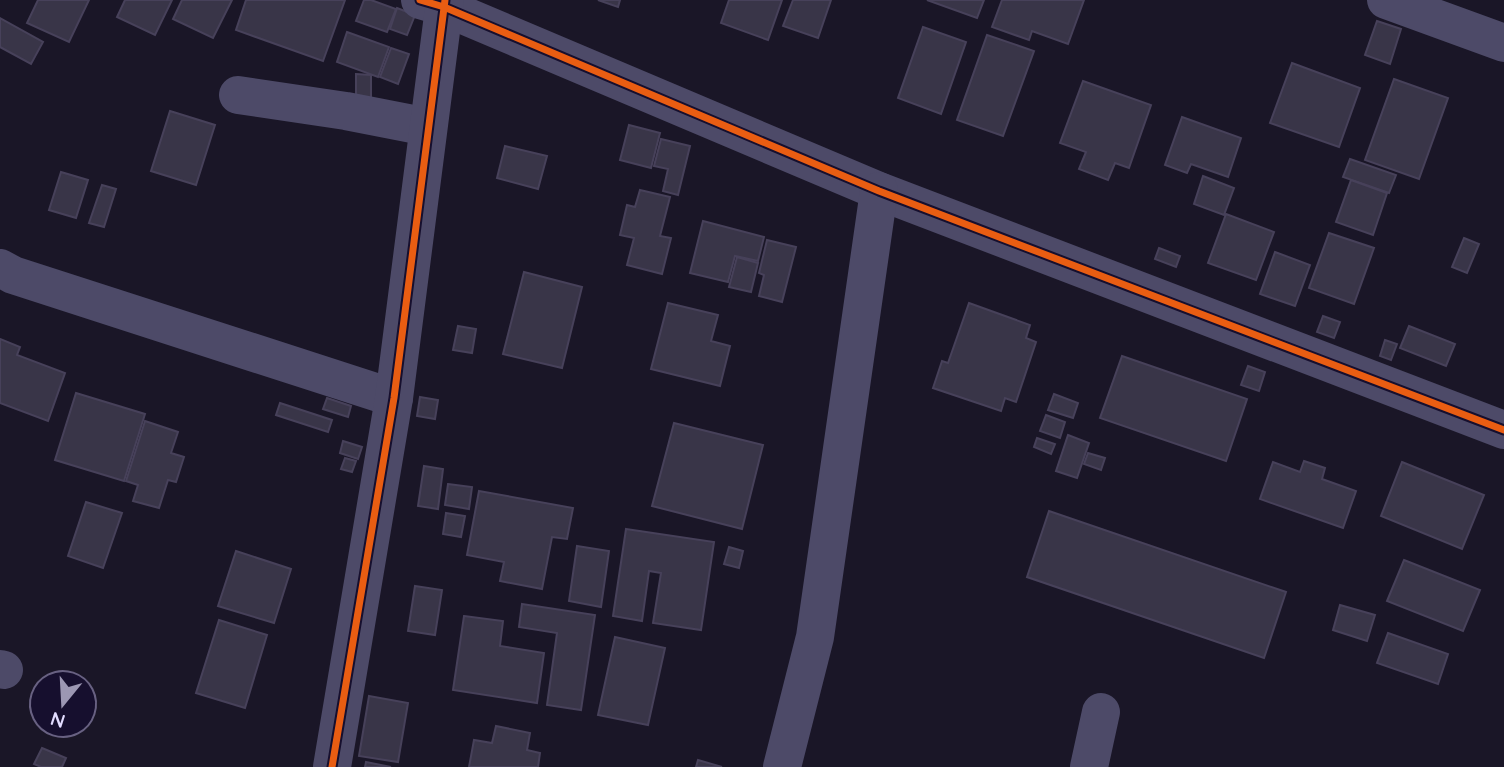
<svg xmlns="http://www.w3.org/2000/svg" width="1504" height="767" font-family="Quicksand,sans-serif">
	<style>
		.building { fill: #393548; stroke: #47415a; stroke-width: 2 }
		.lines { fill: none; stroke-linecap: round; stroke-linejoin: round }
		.minor { stroke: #4d4a68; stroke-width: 38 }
		.cycleway-casing { stroke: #160f2e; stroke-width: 11 }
		.cycleway { stroke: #e95d12; stroke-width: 7 }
	</style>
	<rect width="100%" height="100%" fill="#1a1627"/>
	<g class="building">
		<polygon points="38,0 89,0 69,42 27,23"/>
		<polygon points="125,0 172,0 155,35 117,17"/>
		<polygon points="182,0 232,0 213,38 173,19"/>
		<polygon points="246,0 345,0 323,61 236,30"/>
		<polygon points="364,0 371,0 396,9 387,32 356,21"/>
		<polygon points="598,0 620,0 618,7"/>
		<polygon points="729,0 782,0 768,40 721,23"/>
		<polygon points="793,0 831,0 818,38 783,26"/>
		<polygon points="927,0 984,0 977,18"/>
		<polygon points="1002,0 1084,0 1068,44 1032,31 1029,40 992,27"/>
		<polygon points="397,8 415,15 407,35 390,29"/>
		<polygon points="0,18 43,42 31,64 0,47"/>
		<polygon points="1377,21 1401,29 1390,64 1365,55"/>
		<polygon points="923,27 966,42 941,114 898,98"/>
		<polygon points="347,32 389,47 378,77 337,62"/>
		<polygon points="987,35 1034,51 1003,136 957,120"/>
		<polygon points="391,48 409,54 398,84 380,77"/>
		<polygon points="1292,63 1360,88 1339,147 1270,123"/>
		<polygon points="356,74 371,75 371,103 356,103"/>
		<polygon points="1394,79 1448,98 1419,179 1365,160"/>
		<polygon points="1083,81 1151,105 1129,168 1115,163 1108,180 1079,169 1086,152 1060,143"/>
		<polygon points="170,111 215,125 196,185 151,171"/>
		<polygon points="1182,117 1241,138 1228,177 1191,164 1187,173 1165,165"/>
		<polygon points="629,125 660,133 651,168 620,160"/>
		<polygon points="661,139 690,146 678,195 663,191 668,169 654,166"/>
		<polygon points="505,146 547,156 538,189 497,178"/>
		<polygon points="1350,159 1396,175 1389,193 1343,177"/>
		<polygon points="61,172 88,180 76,218 49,210"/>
		<polygon points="1203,176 1234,188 1224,215 1194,204"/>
		<polygon points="1351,180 1387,193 1373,235 1336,222"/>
		<polygon points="102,185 116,189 104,227 89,223"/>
		<polygon points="640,190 670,197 660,236 671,238 662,274 627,265 634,238 620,235 627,205 635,207"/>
		<polygon points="1226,214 1274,232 1256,280 1208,263"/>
		<polygon points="703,221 764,237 758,261 735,256 728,282 690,273"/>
		<polygon points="1329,233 1374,248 1354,304 1309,288"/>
		<polygon points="1464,238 1479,244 1467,273 1452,267"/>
		<polygon points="767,240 796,247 782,302 759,296 764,275 759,273"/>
		<polygon points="1159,248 1180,256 1176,267 1155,259"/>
		<polygon points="1275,252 1310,265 1295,306 1260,294"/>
		<polygon points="737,257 758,263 751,292 729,287"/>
		<polygon points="524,272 582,287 562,368 503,354"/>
		<polygon points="668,303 718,315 711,341 730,346 720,386 651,369"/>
		<polygon points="969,303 1030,325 1026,338 1036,342 1016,402 1005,398 1001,411 933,388 942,361 948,363"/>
		<polygon points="1323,316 1340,322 1334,338 1317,332"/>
		<polygon points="458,326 476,329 472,353 453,350"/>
		<polygon points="1409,326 1455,344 1446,366 1400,348"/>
		<polygon points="0,339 20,347 17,355 65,373 48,421 0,403"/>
		<polygon points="1385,340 1397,344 1391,360 1380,356"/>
		<polygon points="1122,356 1247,399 1226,461 1100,418"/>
		<polygon points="1248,366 1265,372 1259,391 1241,385"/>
		<polygon points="76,393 145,414 124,481 55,460"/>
		<polygon points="1054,394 1078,403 1073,418 1048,410"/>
		<polygon points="420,397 438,400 435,419 417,416"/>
		<polygon points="327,398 351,406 348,417 323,409"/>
		<polygon points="280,403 332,420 328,432 276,415"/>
		<polygon points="1046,415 1065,422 1060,438 1040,431"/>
		<polygon points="145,421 178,432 171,453 184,457 176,482 168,480 159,508 133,501 138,485 126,481"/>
		<polygon points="674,423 763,445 742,529 652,506"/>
		<polygon points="1068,435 1089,443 1077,478 1056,471"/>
		<polygon points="1037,438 1055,444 1051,454 1034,447"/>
		<polygon points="343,441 362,447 358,459 340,453"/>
		<polygon points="1088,453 1105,458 1101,470 1084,464"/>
		<polygon points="345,458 356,461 352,472 341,469"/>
		<polygon points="1304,461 1325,468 1322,479 1356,491 1343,528 1260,499 1273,462 1300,472"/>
		<polygon points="1402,462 1484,495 1462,549 1381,516"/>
		<polygon points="424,466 443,469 438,509 418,506"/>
		<polygon points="448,484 472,487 469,509 445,505"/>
		<polygon points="479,491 573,508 567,539 552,537 542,589 500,581 504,562 467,555"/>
		<polygon points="86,502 122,513 103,568 68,556"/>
		<polygon points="1049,511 1286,592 1264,658 1027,577"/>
		<polygon points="446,513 465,516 461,537 443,534"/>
		<polygon points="626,529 714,542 701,630 653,623 661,573 649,571 642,621 613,616"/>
		<polygon points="577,546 609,551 601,607 569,601"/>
		<polygon points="729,547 743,551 739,568 724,564"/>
		<polygon points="236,551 291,569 274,623 218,606"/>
		<polygon points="1404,560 1480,590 1463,631 1387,601"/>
		<polygon points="415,586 442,590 435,635 408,631"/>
		<polygon points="522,604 595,615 581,710 547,705 557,633 519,627"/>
		<polygon points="1340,605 1375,615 1367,641 1333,630"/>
		<polygon points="464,616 503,621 500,646 544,653 537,703 453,690"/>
		<polygon points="219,620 267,635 245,708 196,693"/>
		<polygon points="1388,633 1448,654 1438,684 1377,663"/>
		<polygon points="615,637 665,648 648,725 598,715"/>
		<polygon points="369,696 408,703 398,762 359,756"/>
		<polygon points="496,726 530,733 527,750 540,753 538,767 469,767 474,740 492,743"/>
		<polygon points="42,748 66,758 62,767 41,767 34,764"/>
		<polygon points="698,760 722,767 696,767"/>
		<polygon points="366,762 391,767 365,767"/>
	</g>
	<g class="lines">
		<g class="minor">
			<polyline points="420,0 444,7 879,191 1504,430"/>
			<polyline points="1386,0 1504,43"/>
			<polyline points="238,95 346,111 428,127"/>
			<polyline points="0,268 13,275 394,398"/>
			<polyline points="0,669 4,670"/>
			<polyline points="332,767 394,398 445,0"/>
			<polyline points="782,767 815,637 879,191"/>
			<polyline points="1089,767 1101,712"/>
		</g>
		<g class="cycleway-casing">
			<g id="cycleway">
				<polyline points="420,0 444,7 879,191 1504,430"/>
				<polyline points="332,767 394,398 445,0"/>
			</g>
		</g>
		<use href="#cycleway" class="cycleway"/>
	</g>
	<g transform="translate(63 704) rotate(198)"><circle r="33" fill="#160f2e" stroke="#686182" stroke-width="2"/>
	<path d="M0-5L12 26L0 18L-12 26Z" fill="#9c97b3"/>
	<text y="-10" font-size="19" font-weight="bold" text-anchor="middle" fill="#e2dcff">N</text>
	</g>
</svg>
